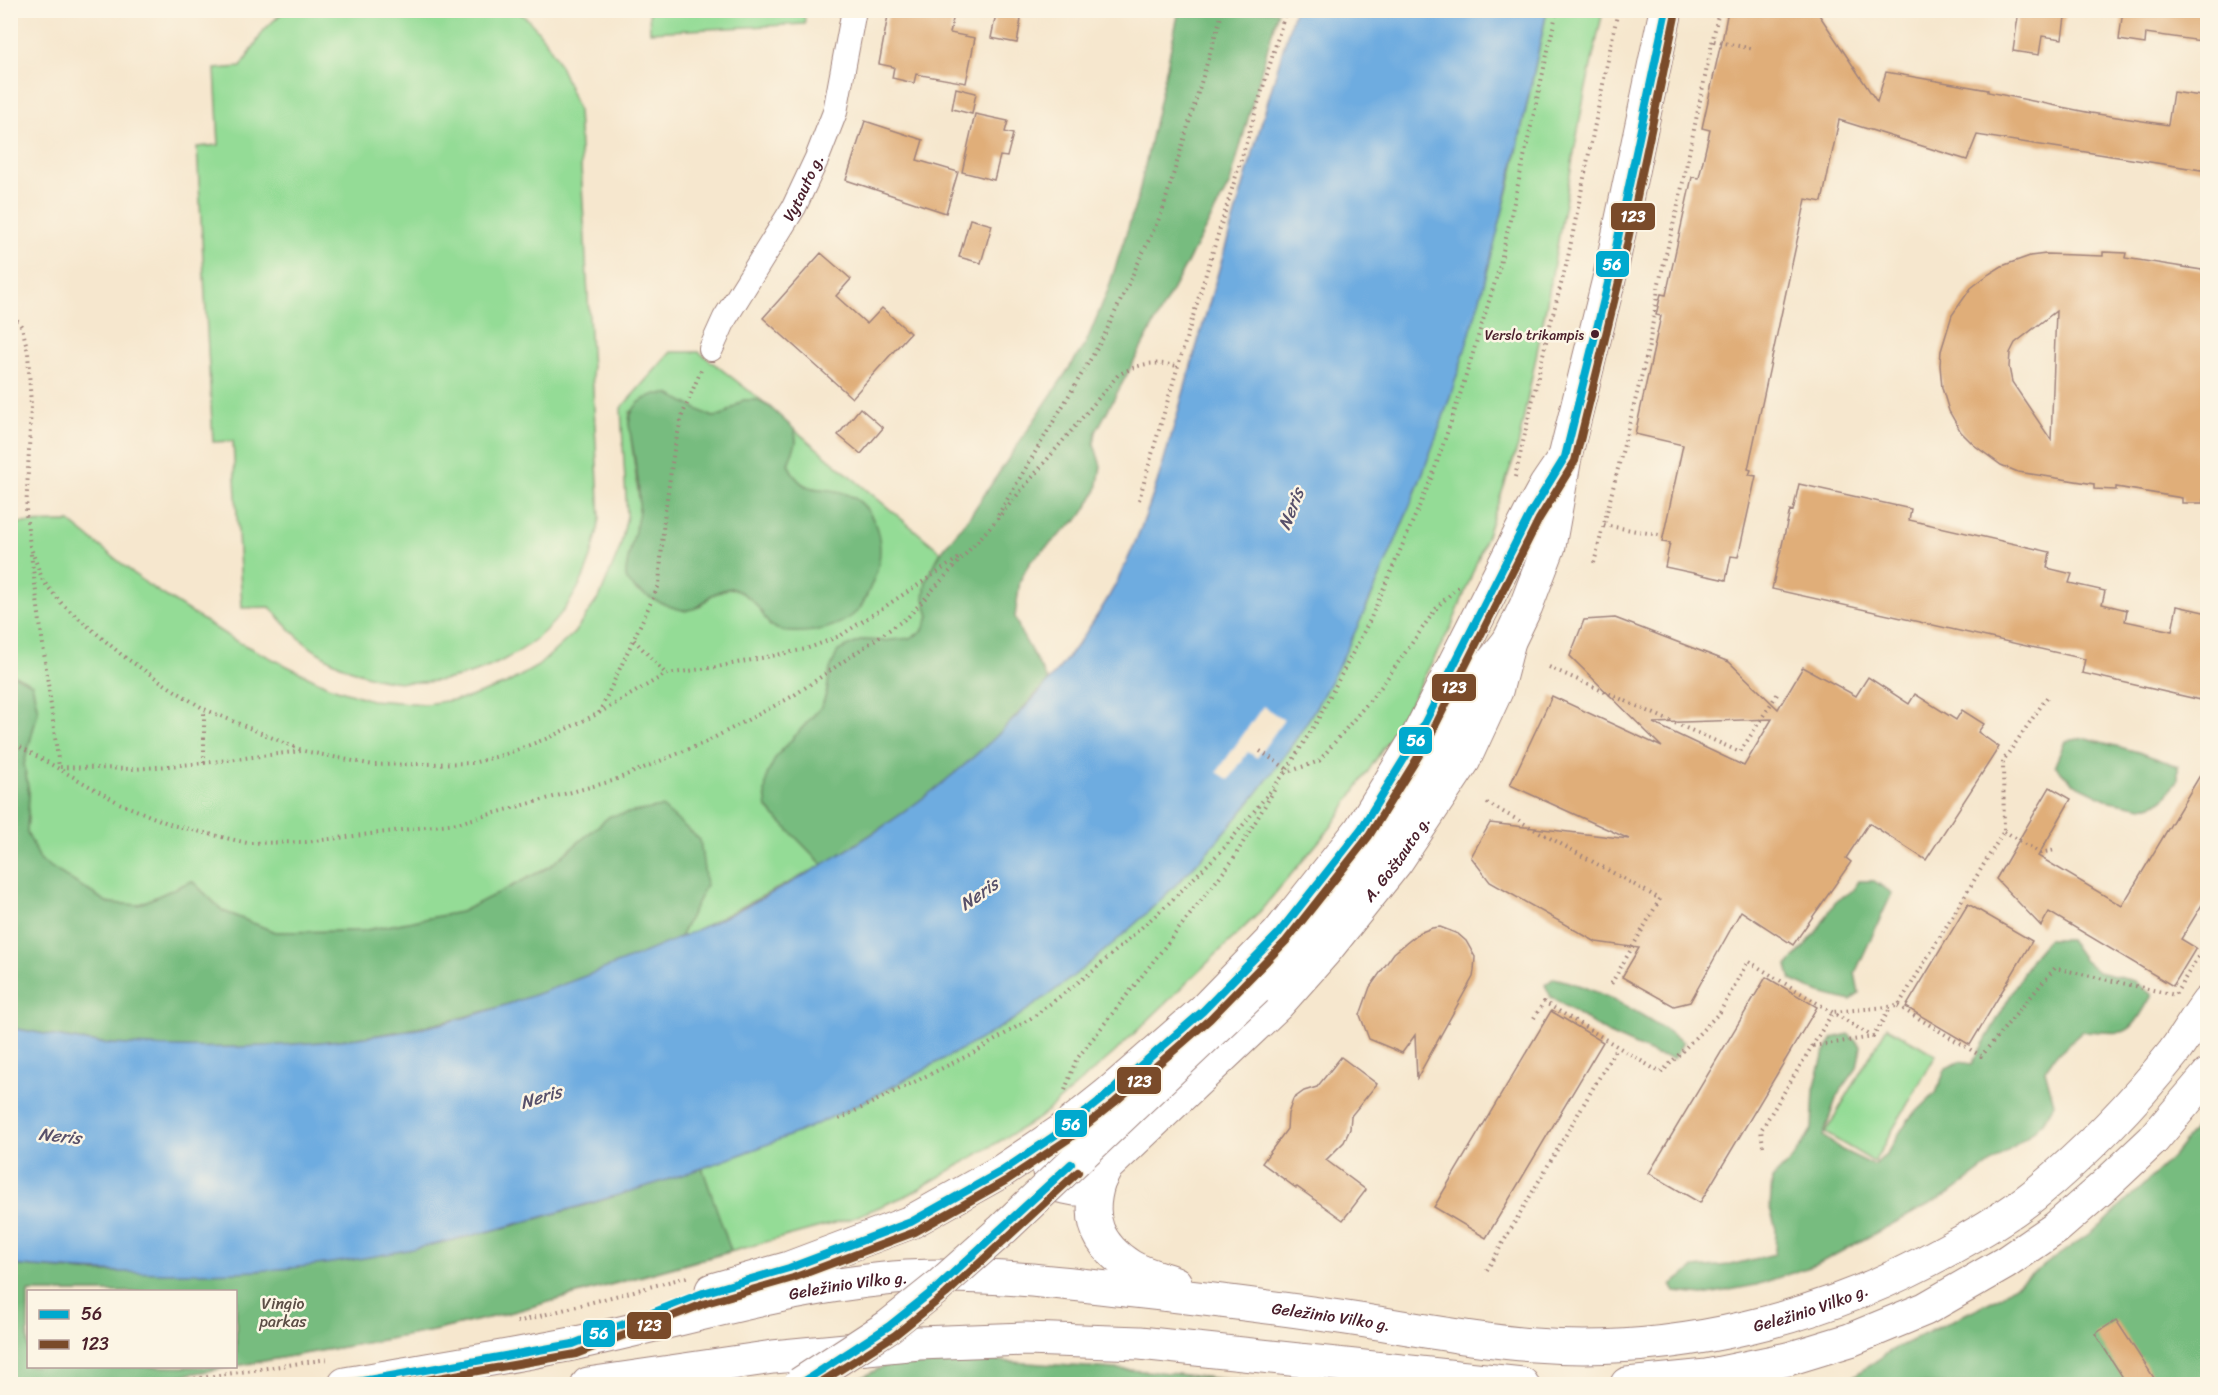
<svg xmlns="http://www.w3.org/2000/svg" width="2218" height="1395" font-family="Sriracha,sans-serif">
	<style>
		.green { fill: #94dc96; stroke: #6f7e60; stroke-width: 1.5 }
		.forest { fill: #77bc7f; stroke: #606e55; stroke-width: 1.5 }
		.water { fill: #6eace0; stroke: #5c6686; stroke-width: 1.5 }
		.pier { fill: #f6e7ce }
		.building { fill: #e0ae79; fill-rule: evenodd }
		.lines { fill: none; stroke-linecap: round; stroke-linejoin: round }
		.street-casing { stroke: #a0837c; stroke-width: 26 }
		.primary-casing { stroke: #a0837c; stroke-width: 35 }
		.highway-casing { stroke: #a0837c; stroke-width: 35 }
		.path { stroke: #a0837c; stroke-width: 4; stroke-dasharray: 1.5 4.5; stroke-linecap: butt }
		.street { stroke: #fff; stroke-width: 24 }
		.primary { stroke: #fff; stroke-width: 33 }
		.highway { stroke: #fff; stroke-width: 33 }
		.highway-bridge-casing { stroke: #a0837c; stroke-width: 35; stroke-linecap: butt }
		.highway-bridge { stroke: #fff; stroke-width: 33 }
		.bus-1-casing { stroke: #fcf5e5; stroke-width: 12 }
		.bus-2-casing { stroke: #fcf5e5; stroke-width: 12 }
		.bus-1 { stroke: #00a9ce; stroke-width: 8 }
		.bus-2 { stroke: #7a4b2a; stroke-width: 8 }
		.bus-dot { fill: #4a1f2b; stroke: #fcf5e5; stroke-width: 2 }
		.labels { text-anchor: middle; stroke-width: 5; stroke-linejoin: round; paint-order: stroke }
		.bus-label { font-size: 14px; fill: #4a1f2b; stroke: #fcf5e5; text-anchor: end }
		.street-label { font-size: 16px; fill: #4a1f2b; stroke: #fcf5e5 }
		.park-label { font-size: 16px; fill: #5c4e46; stroke: #fcf5e5 }
		.water-label { font-size: 18px; font-style: italic; fill: #57506a; stroke: #fcf5e5 }
		.line-badge { stroke: #fcf5e5; stroke-width: 2 }
		.badge-label { font-size: 16px; text-anchor: middle; font-weight: bold; fill: #fff }
	</style>
	<rect width="100%" height="100%" fill="#fcf5e5"/>
	<filter id="ink" filterUnits="userSpaceOnUse"><feTurbulence type="fractalNoise" baseFrequency=".0167" numOctaves="2"/><feDisplacementMap in="SourceGraphic" scale="12" xChannelSelector="R" yChannelSelector="G"/><feConvolveMatrix kernelMatrix="1 2 1 2 8 2 1 2 1" color-interpolation-filters="sRGB"/></filter>
	<filter id="wash" filterUnits="userSpaceOnUse"><feTurbulence type="fractalNoise" baseFrequency=".008" numOctaves="4" result="noise"/><feDisplacementMap in="SourceGraphic" scale="24" xChannelSelector="R" yChannelSelector="G"/><feGaussianBlur stdDeviation="1.35" result="paint"/><feColorMatrix in="noise" values="0 0 0 0 0 0 0 0 0 0 0 0 0 0 0 0 0 1.4 0 .05"/><feComposite in="paint" operator="in"/></filter>
	<g filter="url(#wash)">
		<rect width="100%" height="100%" fill="#f6e7ce"/>
		<g class="green">
			<path d="M 284,11 L 518,11 C 550,36 565,74 578,111 L 600,519 C 595,543 590,567 578,588 C 542,654 466,689 392,681 C 369,678 344,668 324,656 C 302,644 286,625 270,607 L 242,608 L 233,441 L 213,442 L 197,147 L 219,145 L 215,69 L 241,67 L 264,30 Z"/>
			<polygon points="649,11 804,11 805,24 650,32"/>
			<polygon points="1547,11 1603,11 1584,97 1547,302 1518,446 1486,538 1452,625 1396,729 1331,827 1257,915 1114,1053 1039,1118 910,1194 853,1218 509,1313 433,1331 236,1366 236,1292 28,1292 28,1366 232,1367 128,1384 11,1384 11,1265 95,1272 603,1200 702,1167 794,1133 849,1108 1010,1022 1087,965 1172,888 1287,753 1315,709 1367,607 1417,488 1459,369 1510,184"/>
			<path d="M 671,352 L 699,352 L 770,407 L 757,400 L 733,409 L 722,416 L 712,417 L 669,395 L 630,412 L 629,423 L 640,507 L 637,526 L 627,568 L 636,591 L 685,611 L 699,607 L 712,595 L 731,588 C 753,595 759,608 770,626 L 861,607 L 874,579 L 879,560 L 825,490 C 804,488 797,483 788,464 L 796,443 L 795,430 L 941,552 C 928,578 920,587 929,616 C 927,622 925,630 920,633 C 905,644 879,641 862,640 L 830,669 L 827,691 L 822,706 L 776,757 L 767,808 L 823,865 L 679,939 L 706,884 L 610,816 L 549,867 L 461,912 L 361,931 L 275,932 L 223,911 L 192,881 L 138,905 L 108,903 L 40,861 L 27,832 L 29,793 L 24,764 L 38,711 L 32,684 L 11,673 L 10,523 L 70,522 L 148,585 L 234,640 L 328,686 L 371,700 L 425,704 L 467,698 L 506,684 L 538,666 L 574,633 L 600,596 L 620,548 L 627,516 L 621,408 Z"/>
			<polygon points="1887,1027 1936,1055 1874,1162 1825,1133"/>
		</g>
		<g class="forest">
			<path d="M 1179,11 L 1278,11 L 1230,183 L 1096,432 L 1094,444 L 1101,466 L 1097,490 L 1082,515 L 1030,562 L 1020,581 L 1015,617 L 1021,633 L 1048,681 C 1030,700 1013,720 994,739 C 944,789 883,827 823,865 L 767,808 L 765,792 L 767,775 L 776,757 L 822,706 L 827,691 L 830,669 L 838,651 L 862,640 L 883,641 L 910,638 L 922,632 L 929,616 L 924,599 L 926,581 L 941,552 L 970,516 L 1086,343 L 1108,290 L 1138,197 Z"/>
			<path d="M 656,394 L 669,394 L 712,417 L 722,416 L 743,400 L 757,400 L 770,407 L 795,430 L 796,443 L 788,464 C 805,501 821,482 849,495 C 873,506 883,536 879,561 C 877,575 869,590 863,603 C 851,628 796,640 773,627 C 768,625 765,618 762,613 C 754,600 745,593 731,588 C 724,589 717,592 710,596 C 703,603 698,609 688,610 C 675,612 628,590 626,577 C 624,564 638,527 639,509 C 641,483 632,449 629,423 C 631,406 641,399 656,394 Z"/>
			<path d="M 10,673 L 32,684 L 38,711 L 24,764 L 29,793 L 27,832 L 41,861 L 108,903 L 138,905 L 192,881 L 223,911 L 275,932 L 361,931 L 461,912 L 549,867 L 610,816 L 662,807 L 700,840 L 706,885 L 679,939 C 612,966 544,995 475,1014 C 362,1046 226,1053 109,1044 C 76,1041 43,1033 11,1028 Z"/>
			<polygon points="2086,738 2138,752 2178,766 2178,780 2163,800 2143,807 2110,801 2073,783 2055,765 2065,741"/>
			<polygon points="1859,881 1874,881 1892,893 1855,973 1859,993 1851,1001 1820,993 1791,980 1787,966 1815,934 1836,901 1852,891"/>
			<path d="M 2048,939 L 2069,939 L 2083,959 L 2098,972 L 2134,981 L 2152,995 C 2127,1039 2131,1033 2083,1031 L 2054,1057 L 2045,1070 L 2054,1104 L 2043,1122 L 2028,1136 L 1952,1192 L 1816,1265 L 1756,1285 L 1703,1295 L 1675,1292 L 1671,1285 L 1694,1268 L 1730,1265 L 1775,1254 L 1776,1229 L 1770,1208 L 1772,1179 L 1795,1156 L 1812,1129 L 1814,1089 L 1823,1056 L 1833,1038 L 1848,1034 L 1861,1046 L 1857,1068 L 1837,1096 L 1823,1136 L 1842,1150 L 1873,1165 L 1886,1155 L 1907,1121 L 1936,1093 L 1946,1068 L 1959,1062 L 1972,1064 L 2031,959 Z"/>
			<path d="M 1554,978 C 1601,989 1644,1014 1683,1042 L 1674,1059 L 1656,1055 L 1609,1034 L 1551,997 L 1545,985 Z"/>
			<polygon points="2207,1113 2207,1384 1842,1384 1892,1350 1996,1299 2103,1224 2173,1156"/>
			<polygon points="702,1167 731,1251 509,1313 433,1331 236,1366 236,1292 28,1292 28,1366 232,1367 128,1384 11,1384 11,1265 95,1272 258,1271 435,1244 508,1227 603,1200"/>
			<polygon points="998,1361 1159,1372 1267,1384 850,1384 884,1366"/>
		</g>
		<path class="water" d="M 1294,11 L 1547,11 C 1521,131 1497,251 1459,369 C 1436,443 1407,516 1375,588 C 1350,645 1322,704 1285,755 C 1216,854 1115,952 1014,1019 C 989,1035 962,1049 936,1063 C 891,1088 844,1113 796,1133 C 721,1164 642,1189 563,1211 C 463,1240 360,1264 256,1271 C 174,1276 92,1272 11,1265 L 11,1028 C 44,1033 78,1042 112,1044 C 208,1051 306,1047 401,1032 C 462,1022 522,1000 580,978 C 779,904 997,786 1108,598 C 1151,523 1171,434 1195,352 C 1228,238 1261,124 1294,11 Z"/>
		<polygon class="pier" points="1263,706 1284,720 1257,758 1248,752 1229,780 1217,772"/>
		<g id="blocks">
			<g class="building">
				<polygon points="889,10 955,10 950,33 975,38 966,83 916,74 914,83 892,78 894,67 879,64"/>
				<polygon points="1728,10 1816,10 1877,102 1886,72 1988,90 1988,92 2091,113 2168,125 2173,92 2208,97 2208,171 1977,135 1967,160 1839,120 1822,202 1806,199 1748,469 1751,470 1749,475 1756,476 1738,557 1731,556 1726,580 1665,567 1670,543 1662,542 1683,445 1635,434 1661,316 1656,315 1661,294 1666,295 1692,177 1699,178 1710,130 1702,128 1720,47 1721,47"/>
				<polygon points="2019,10 2066,10 2062,39 2042,36 2039,55 2013,51"/>
				<polygon points="2123,10 2208,10 2208,42 2146,33 2145,44 2119,40"/>
				<polygon points="996,14 1021,19 1017,43 991,38"/>
				<polygon points="956,88 976,93 972,114 952,109"/>
				<polygon points="975,114 1008,121 1005,132 1013,134 1007,157 1000,156 994,180 962,172"/>
				<polygon points="865,121 923,140 917,160 958,172 946,213 846,180"/>
				<polygon points="970,219 992,225 981,263 959,257"/>
				<path d="M 2103,252 L 2126,253 L 2125,258 L 2208,271 L 2208,500 L 2203,500 L 2203,503 L 2182,503 L 2182,498 L 2116,487 L 2116,490 L 2094,489 L 2094,484 L 2018,472 L 2001,465 L 1974,445 L 1961,432 L 1949,411 L 1942,388 L 1940,365 L 1941,351 L 1952,315 L 1971,288 L 1989,274 L 2002,266 L 2030,256 L 2046,254 L 2103,256 ZM 2056,311 L 2051,440 L 2012,382 L 2009,367 L 2010,353 L 2015,343 Z"/>
				<polygon points="821,253 851,279 836,296 867,324 882,308 910,333 852,398 763,318"/>
				<polygon points="860,408 883,428 861,454 838,435"/>
				<polygon points="1799,484 1911,509 1909,520 2050,552 2047,568 2072,574 2069,583 2105,591 2102,604 2127,610 2125,621 2172,631 2177,606 2208,613 2208,673 2201,700 2082,673 2085,659 1772,589 1790,510 1793,511"/>
				<path d="M 1615,618 L 1729,662 L 1778,709 L 1803,667 L 1856,696 L 1868,677 L 1909,704 L 1915,694 L 1956,720 L 1962,710 L 1984,724 L 1978,732 L 1999,747 L 1926,860 L 1869,823 L 1846,858 L 1851,862 L 1793,945 L 1741,911 L 1690,1002 L 1674,1006 L 1622,977 L 1639,948 L 1596,942 L 1490,882 L 1471,857 L 1490,823 L 1629,839 L 1510,785 L 1552,696 L 1662,747 L 1570,656 L 1584,620 ZM 1772,719 L 1744,766 L 1653,723 Z"/>
				<polygon points="2208,762 2208,895 2181,939 2196,948 2173,986 2049,912 2041,926 1996,879 2050,787 2071,799 2038,856 2122,906"/>
				<polygon points="1968,904 2032,941 1970,1045 1906,1007"/>
				<polygon points="1440,927 1458,934 1466,941 1475,957 1474,971 1473,977 1417,1078 1415,1035 1402,1053 1369,1039 1360,1015 1370,987 1394,953 1419,933 1432,928"/>
				<polygon points="1766,977 1817,1007 1700,1203 1649,1173"/>
				<polygon points="1551,1011 1603,1042 1486,1238 1434,1207"/>
				<polygon points="1341,1057 1377,1084 1351,1116 1350,1129 1344,1142 1326,1160 1366,1190 1343,1220 1297,1187 1296,1188 1262,1163 1287,1129 1288,1114 1293,1099 1304,1091 1317,1087"/>
				<polygon points="2116,1320 2158,1384 2127,1384 2095,1334"/>
			</g>
		</g>
	</g>
	<g filter="url(#ink)">
		<use href="#blocks" fill-opacity="0" stroke="#a0837c" stroke-width="1.5"/>
		<g class="lines">
			<g class="street-casing">
				<g id="street">
					<path id="s1" d="M 711,349 L 725,318 L 794,207 L 817,158 L 835,112 L 854,10"/>
				</g>
			</g>
			<g class="primary-casing">
				<g id="primary">
					<path id="s2" d="M 1565,457 L 1546,485 L 1530,514 L 1417,738 L 1361,829 L 1278,934 L 1203,1011 L 1108,1094 L 1063,1130 L 1050,1153 L 1048,1165 L 1050,1177 L 1060,1186 L 1075,1189 L 1099,1181 L 1107,1166 L 1277,1005 L 1325,951 L 1396,862 L 1464,760 L 1496,691 L 1509,641 L 1526,606 L 1549,546 L 1565,457 L 1611,271 L 1666,10"/>
				</g>
			</g>
			<g class="highway-casing">
				<g id="highway">
					<polyline points="1256,989 1324,917 1365,863 1404,807 1483,674 1509,641"/>
					<path d="M 1099,1181 C 1087,1218 1097,1245 1130,1266 C 1143,1274 1161,1278 1175,1283"/>
					<polyline points="712,1290 789,1268 911,1222 1002,1171 1063,1130"/>
					<path id="s3" d="M 345,1384 C 420,1371 497,1359 572,1344 C 682,1321 794,1285 907,1277 C 977,1273 1047,1281 1117,1289 C 1200,1298 1283,1308 1366,1321 C 1422,1330 1478,1341 1534,1345 C 1676,1356 1826,1318 1949,1249 C 1978,1233 2008,1216 2034,1195 C 2085,1153 2133,1104 2174,1052 C 2186,1036 2196,1018 2208,1002"/>
					<polyline points="588,1384 773,1357 919,1343 1026,1339 1140,1343 1522,1384"/>
					<polyline points="1627,1384 1707,1376 1788,1359 1850,1340 1925,1309 2005,1263 2056,1228 2102,1188 2153,1140 2208,1075"/>
				</g>
			</g>
			<g class="path">
				<polyline points="1714,41 1754,49"/>
				<polyline points="10,310 22,327 28,352 31,406 26,513 30,546 43,581 63,605 123,656 169,687 204,709 304,751 373,765 473,763 506,754 548,738 599,713 666,674 717,667 806,649 840,636 959,558"/>
				<polyline points="1515,477 1549,329 1567,262 1618,10"/>
				<path d="M 1139,500 C 1185,336 1238,174 1286,10"/>
				<polyline points="998,515 1103,338 1162,212 1223,10"/>
				<polyline points="1604,525 1664,536"/>
				<polyline points="31,554 59,767 134,769 204,763 204,709"/>
				<polyline points="1594,563 1649,346 1659,283 1679,201 1719,10"/>
				<polyline points="634,640 666,674"/>
				<polyline points="1549,667 1740,752 1778,693"/>
				<polyline points="599,713 659,585 664,519 674,450 682,416 701,370"/>
				<path d="M 10,741 L 119,803 L 172,825 L 247,843 L 306,842 L 458,823 L 612,781 L 706,742 L 793,696 L 908,617 L 993,524 L 1118,375 C 1141,363 1151,361 1177,366"/>
				<polyline points="1260,751 1287,769"/>
				<polyline points="204,763 301,751"/>
				<polyline points="1285,773 1319,761 1381,687 1438,606 1458,587"/>
				<polyline points="1487,803 1660,899 1610,986"/>
				<polyline points="2004,831 2040,853 2055,850"/>
				<polyline points="1898,1006 1981,1056 2055,968 2175,995 2208,940"/>
				<polyline points="1534,1018 1544,1002 1661,1073 1720,1012 1748,961 1873,1037"/>
				<polyline points="1813,1046 1873,1037 1891,1007"/>
				<polyline points="1065,1090 1076,1060 1232,861 1276,787"/>
				<polyline points="839,1119 977,1051 1033,1017 1093,971 1169,903 1226,846 1285,773 1317,721 1370,620 1432,477 1459,398 1499,269 1557,10"/>
				<polyline points="1763,1146 1761,1130 1833,1012 1898,1006 2004,831 2003,761 2048,696"/>
				<polyline points="1487,1270 1617,1047"/>
				<polyline points="517,1322 687,1277"/>
				<polyline points="159,1384 328,1359"/>
			</g>
			<use href="#street" class="street"/>
			<use href="#primary" class="primary"/>
			<use href="#highway" class="highway"/>
			<g class="highway-bridge-casing">
				<polyline id="highway-bridge" points="800,1384 889,1326 939,1286 1003,1229 1256,989"/>
			</g>
			<use href="#highway-bridge" class="highway-bridge"/>
			<g class="bus-1-casing">
				<g id="bus-1">
					<polyline points="345,1384 573,1344 703,1293 789,1268 911,1222 1002,1171 1063,1130 1108,1094 1203,1011 1278,934 1361,829 1417,738 1530,514 1565,457 1611,271 1666,10"/>
					<polyline points="800,1384 889,1326 939,1286 1071,1164"/>
				</g>
			</g>
			<g class="bus-2-casing">
				<g id="bus-2">
					<polyline points="403,1384 576,1354 706,1303 793,1278 915,1232 1007,1180 1070,1138 1115,1102 1210,1019 1286,941 1369,836 1426,744 1539,519 1575,461 1621,273 1676,12"/>
					<polyline points="818,1384 895,1335 946,1294 1078,1172"/>
				</g>
			</g>
			<use href="#bus-1" class="bus-1"/>
			<use href="#bus-2" class="bus-2"/>
		</g>
	</g>
	<circle class="bus-dot" cx="1595" cy="334" r="5"/>
	<g class="labels">
		<g class="bus-label">
			<text x="1584" y="340">Verslo trikampis</text>
		</g>
		<g class="street-label">
			<text dy="6" stroke="none"><textPath href="#s1" startOffset="186">Vytauto g.</textPath></text>
			<text dy="6" stroke="none"><textPath href="#s2" startOffset="1395">A. Goštauto g.</textPath></text>
			<text dy="6" stroke="none"><textPath href="#s3" startOffset="513">Geležinio Vilko g.</textPath></text>
			<text dy="6" stroke="none"><textPath href="#s3" startOffset="1485">Geležinio Vilko g.</textPath></text>
			<text dy="6" stroke="none"><textPath href="#s3" startOffset="999">Geležinio Vilko g.</textPath></text>
		</g>
		<g class="park-label">
			<text x="283" y="1309">Vingio<tspan x="283" dy="18">parkas</tspan></text>
		</g>
		<g class="water-label">
			<text transform="translate(1291 509) rotate(-69)" y="6">Neris</text>
			<text transform="translate(979 894) rotate(-35)" y="6">Neris</text>
			<text transform="translate(541 1097) rotate(-17)" y="6">Neris</text>
			<text transform="translate(60 1136) rotate(6)" y="6">Neris</text>
		</g>
	</g>
	<g class="line-badge">
		<rect x="1610" y="202" width="46" height="29" rx="6" fill="#7a4b2a"/>
		<rect x="1595" y="250" width="35" height="28" rx="6" fill="#00a9ce"/>
		<rect x="1431" y="673" width="46" height="29" rx="6" fill="#7a4b2a"/>
		<rect x="1398" y="726" width="35" height="29" rx="6" fill="#00a9ce"/>
		<rect x="1116" y="1066" width="46" height="29" rx="6" fill="#7a4b2a"/>
		<rect x="1054" y="1109" width="34" height="29" rx="6" fill="#00a9ce"/>
		<rect x="626" y="1311" width="46" height="29" rx="6" fill="#7a4b2a"/>
		<rect x="582" y="1319" width="34" height="29" rx="6" fill="#00a9ce"/>
	</g>
	<g class="badge-label">
		<text x="1633" y="222">123</text>
		<text x="1612" y="270">56</text>
		<text x="1454" y="693">123</text>
		<text x="1416" y="746">56</text>
		<text x="1139" y="1087">123</text>
		<text x="1071" y="1130">56</text>
		<text x="649" y="1331">123</text>
		<text x="599" y="1339">56</text>
	</g>
	<rect width="2218" height="1395" fill="none" stroke="#fcf5e5" stroke-width="36"/>
	<rect x="27" y="1290" width="210" height="78" fill="#fcf5e5" stroke="#b59f9b" stroke-width="1.5"/>
	<rect x="39" y="1310" width="30" height="9" fill="#00a9ce" stroke="#b59f9b" stroke-width="1.5"/>
	<text x="81" y="1320" font-size="18" fill="#4a1f2b">56</text>
	<rect x="39" y="1340" width="30" height="9" fill="#7a4b2a" stroke="#b59f9b" stroke-width="1.5"/>
	<text x="81" y="1350" font-size="18" fill="#4a1f2b">123</text>
</svg>
